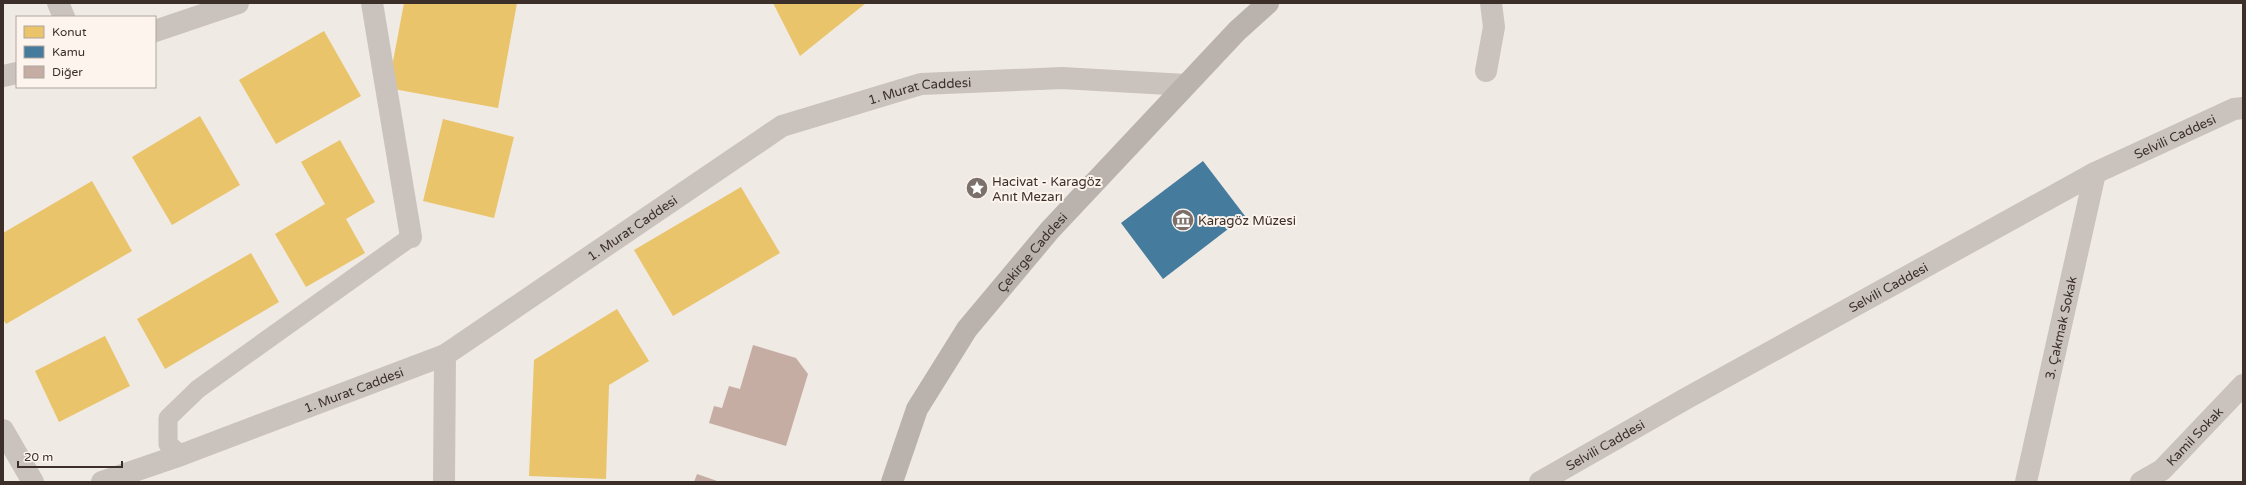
<svg xmlns="http://www.w3.org/2000/svg" width="2246" height="485" font-family="'Varela Round',sans-serif">
	<style>
		.homes { fill: #e9c46a }
		.public { fill: #457b9d }
		.building { fill: #c6ada4 }
		.lines { fill: none; stroke-linecap: round; stroke-linejoin: round }
		.service { stroke: #cac2bc; stroke-width: 19 }
		.minor { stroke: #cac2bc; stroke-width: 22 }
		.tertiary { stroke: #cac2bc; stroke-width: 22 }
		.secondary { stroke: #bab2ad; stroke-width: 22 }
		.labels { text-anchor: middle; stroke-width: 4; stroke-linejoin: round; paint-order: stroke }
		.street-label { font-size: 13px; fill: #3c2f2a; stroke: #fcf4ed }
		.poi-label { font-size: 13px; fill: #3c2f2a; stroke: #fcf4ed; text-anchor: start }
	</style>
	<rect width="100%" height="100%" fill="#f0eae4"/>
	<g class="homes">
		<polygon points="404,3 517,3 498,108 388,88"/>
		<polygon points="773,3 866,3 800,56"/>
		<polygon points="324,31 361,96 276,144 239,80"/>
		<polygon points="200,116 240,185 172,225 132,157"/>
		<polygon points="443,119 514,137 494,218 423,201"/>
		<polygon points="340,140 375,202 346,219 365,253 306,287 275,234 325,204 301,162"/>
		<polygon points="92,181 132,251 6,324 3,319 3,233"/>
		<polygon points="741,187 780,253 673,316 634,250"/>
		<polygon points="251,253 279,302 165,369 137,319"/>
		<polygon points="617,309 649,361 609,385 606,479 529,476 534,360"/>
		<polygon points="105,336 130,386 59,422 35,371"/>
	</g>
	<polygon class="public" points="1203,161 1245,216 1163,279 1121,223"/>
	<g class="building">
		<polygon points="753,345 796,358 808,374 786,446 709,423 714,406 722,408 729,386 740,389"/>
		<polygon points="697,474 720,482 694,482"/>
	</g>
	<g class="lines">
		<polyline class="service" points="181,455 168,444 168,418 198,389 411,237"/>
		<g class="minor">
			<polyline points="58,3 64,17"/>
			<polyline points="372,3 411,237"/>
			<polyline points="1486,71 1494,27 1491,3"/>
			<polyline points="3,430 33,482"/>
			<polyline points="444,482 445,355"/>
			<path id="s1" d="M 2026,482 L 2095,173"/>
			<path id="s2" d="M 2141,482 L 2162,470 L 2243,385"/>
		</g>
		<g class="tertiary">
			<polyline points="155,31 238,3"/>
			<polyline points="3,76 17,73"/>
			<path id="s3" d="M 102,482 L 181,455 L 445,355 L 782,126 L 921,84 L 1062,78 L 1186,85"/>
			<path id="s4" d="M 1540,482 L 1687,398 L 2095,173 L 2234,109 L 2243,108"/>
		</g>
		<path class="secondary" id="s5" d="M 892,482 L 917,409 L 967,329 L 1050,230 L 1237,31 L 1268,3"/>
	</g>
	<defs>
		<g id="sight-disc" transform="scale(1.15)"><circle r="9.5" fill="#7b706b" stroke="#fcf4ed"/><path d="M0-6L1.8-2.2L6-1.7L2.9 1.2L3.7 5.4L0 3.3L-3.7 5.4L-2.9 1.2L-6-1.7L-1.8-2.2Z" fill="#fff"/></g>
		<g id="museum-disc" transform="scale(1.15)"><circle r="9.5" fill="#7b706b" stroke="#fcf4ed"/><path d="M0-6L6-3V-2H-6V-3ZM-5-1h2V3h-2ZM-1-1h2V3h-2ZM3-1h2V3H3ZM-6 4H6V6H-6Z" fill="#fff"/></g>
	</defs>
	<g fill-rule="evenodd">
		<use href="#sight-disc" x="977" y="188"/>
		<use href="#museum-disc" x="1183" y="220"/>
	</g>
	<g class="labels">
		<g class="street-label">
			<text dy="5" stroke="none"><textPath href="#s3" startOffset="916">1. Murat Caddesi</textPath></text>
			<text dy="5" stroke="none"><textPath href="#s4" startOffset="723">Selvili Caddesi</textPath></text>
			<text dy="5" stroke="none"><textPath href="#s3" startOffset="592">1. Murat Caddesi</textPath></text>
			<text dy="5" stroke="none"><textPath href="#s5" startOffset="272">Çekirge Caddesi</textPath></text>
			<text dy="5" stroke="none"><textPath href="#s4" startOffset="399">Selvili Caddesi</textPath></text>
			<text dy="5" stroke="none"><textPath href="#s1" startOffset="158">3. Çakmak Sokak</textPath></text>
			<text dy="5" stroke="none"><textPath href="#s3" startOffset="268">1. Murat Caddesi</textPath></text>
			<text dy="5" stroke="none"><textPath href="#s2" startOffset="71">Kamil Sokak</textPath></text>
			<text dy="5" stroke="none"><textPath href="#s4" startOffset="75">Selvili Caddesi</textPath></text>
		</g>
		<g class="poi-label">
			<text x="992" y="186">Hacivat - Karagöz<tspan x="992" dy="15">Anıt Mezarı</tspan></text>
			<text x="1198" y="225">Karagöz Müzesi</text>
		</g>
	</g>
	<rect width="2246" height="485" fill="none" stroke="#3c2f2a" stroke-width="8"/>
	<rect x="16" y="16" width="140" height="72" fill="#fcf4ed" stroke="#afa59f"/>
	<rect x="24" y="26" width="20" height="12" fill="#e9c46a" stroke="#afa59f"/>
	<text x="52" y="36" font-size="12" fill="#3c2f2a">Konut</text>
	<rect x="24" y="46" width="20" height="12" fill="#457b9d" stroke="#afa59f"/>
	<text x="52" y="56" font-size="12" fill="#3c2f2a">Kamu</text>
	<rect x="24" y="66" width="20" height="12" fill="#c6ada4" stroke="#afa59f"/>
	<text x="52" y="76" font-size="12" fill="#3c2f2a">Diğer</text>
	<path d="M18 461v6h104v-6" fill="none" stroke="#3c2f2a" stroke-width="2"/>
	<text x="24" y="461" font-size="12" fill="#3c2f2a" stroke="#fcf4ed" stroke-width="3" paint-order="stroke">20 m</text>
</svg>
